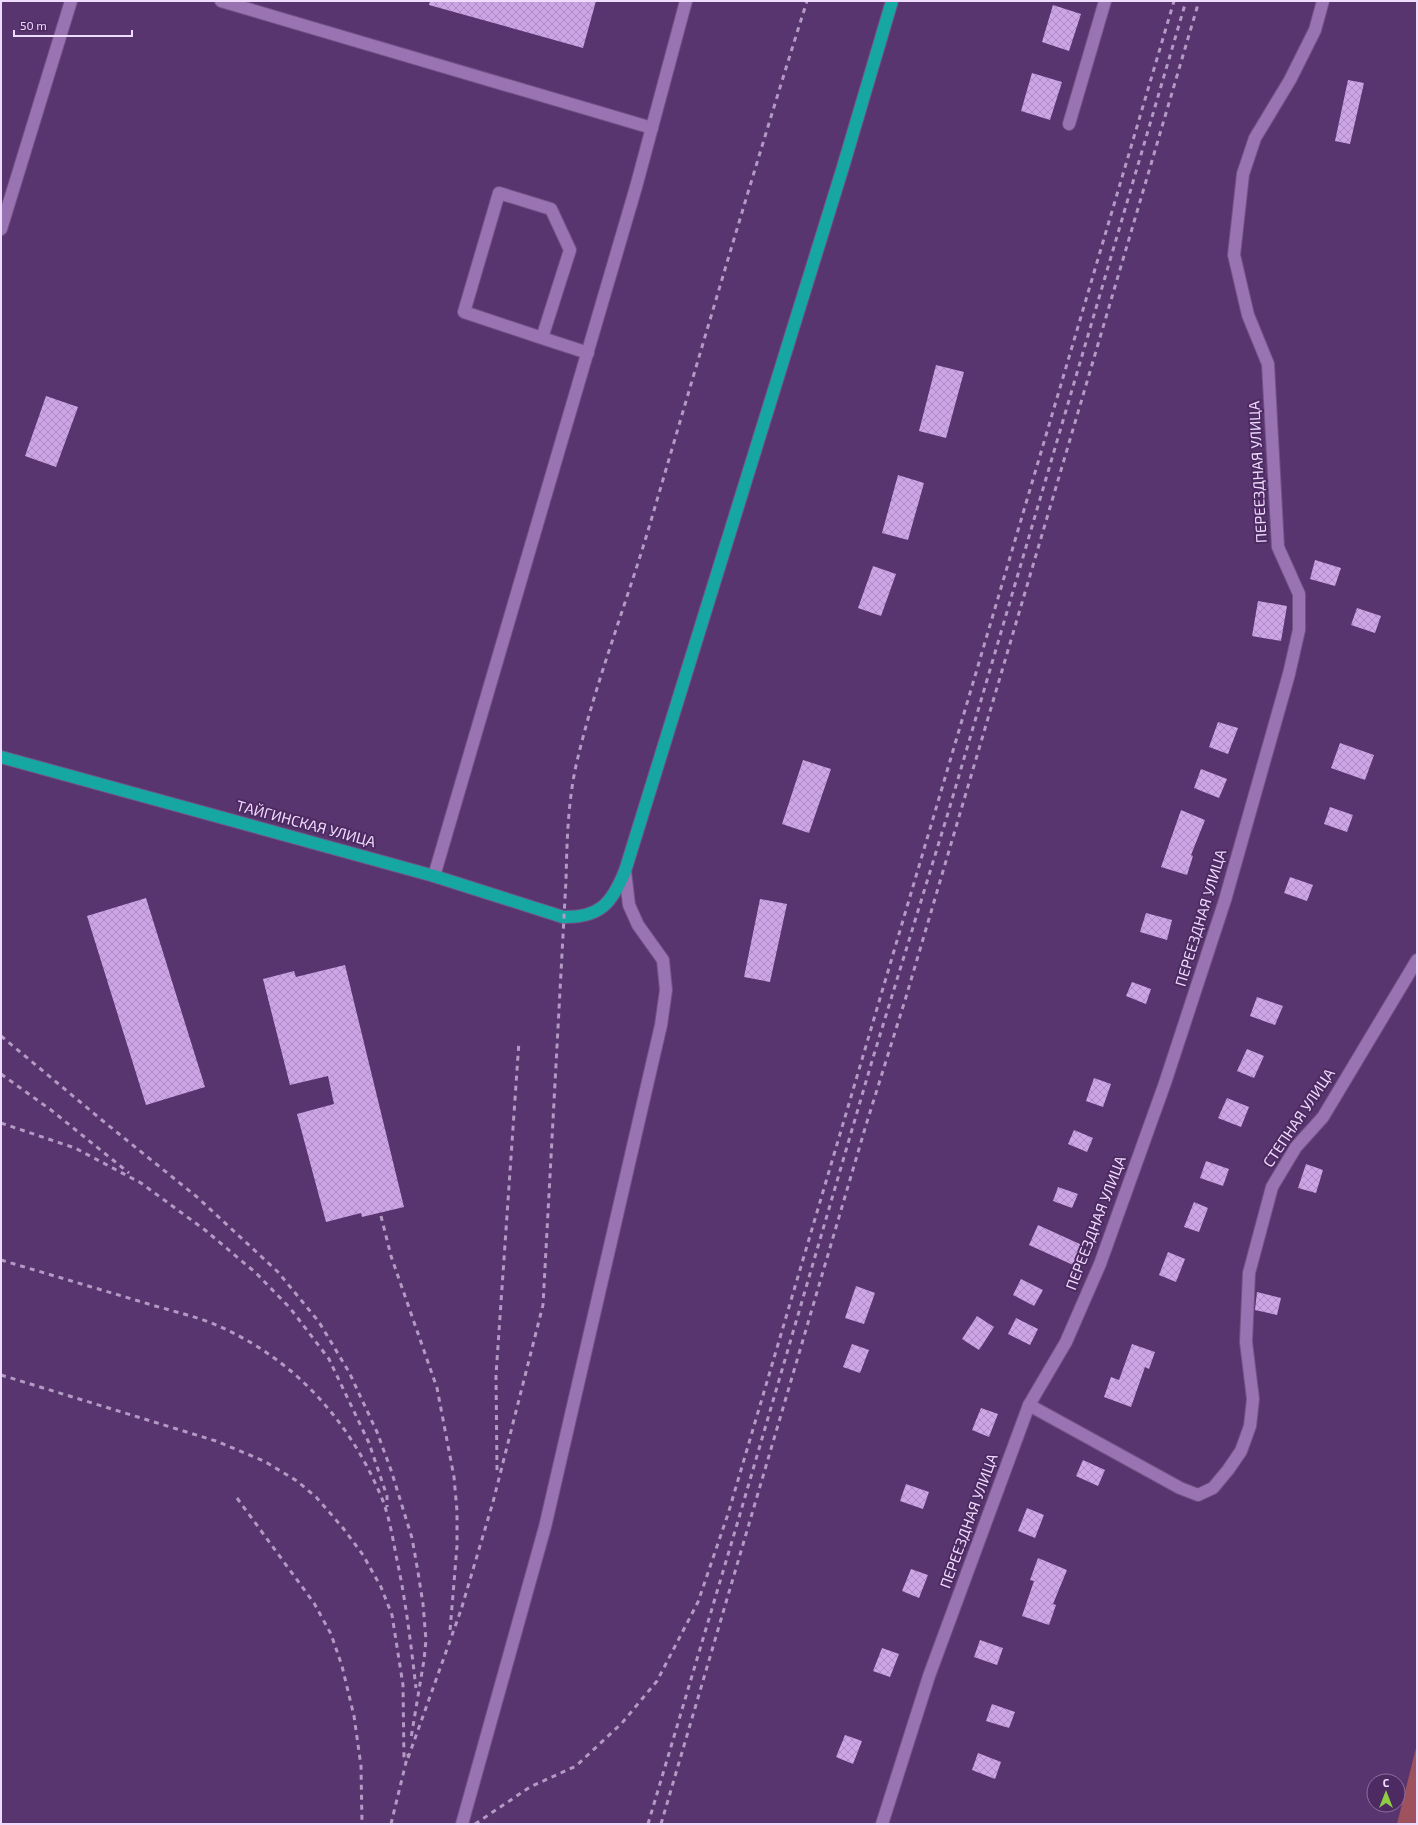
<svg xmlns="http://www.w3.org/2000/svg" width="1418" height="1825" font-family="'Exo 2',sans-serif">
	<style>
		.grass { fill: #9e525e }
		.building { fill: url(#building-cross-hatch) }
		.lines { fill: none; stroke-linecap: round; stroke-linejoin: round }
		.minor-casing { stroke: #725385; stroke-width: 14 }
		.highway-casing { stroke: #725385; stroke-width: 14 }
		.minor { stroke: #9973b2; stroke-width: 12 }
		.highway { stroke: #16a7a3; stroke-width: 12 }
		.rail { stroke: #b39ac5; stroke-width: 3; stroke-dasharray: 5 5; stroke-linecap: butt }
		.labels { text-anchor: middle; stroke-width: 4; stroke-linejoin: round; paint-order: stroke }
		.street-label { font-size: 15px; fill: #efdbfe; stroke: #4d2a62 }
	</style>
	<defs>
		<pattern id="building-cross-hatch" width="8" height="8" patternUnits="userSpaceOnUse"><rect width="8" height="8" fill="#cda5e7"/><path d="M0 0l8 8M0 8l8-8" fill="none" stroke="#ac8cc0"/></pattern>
	</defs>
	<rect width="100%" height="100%" fill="#58356e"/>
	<polygon class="grass" points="1417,1744 1417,1824 1397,1824"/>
	<g class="building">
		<polygon points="430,1 596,1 583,48 429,5"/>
		<polygon points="1053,5 1081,14 1069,51 1042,42"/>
		<polygon points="1032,73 1062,82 1050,120 1021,111"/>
		<polygon points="1348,80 1364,83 1350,144 1335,141"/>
		<polygon points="936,365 964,372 946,438 919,431"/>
		<polygon points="46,396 78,407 56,467 25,456"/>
		<polygon points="898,475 924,483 908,540 882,533"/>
		<polygon points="1315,560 1341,568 1335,586 1310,579"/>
		<polygon points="873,566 896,574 881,616 858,608"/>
		<polygon points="1258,601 1287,606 1281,641 1252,636"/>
		<polygon points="1357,608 1381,616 1375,633 1351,625"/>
		<polygon points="1218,722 1238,728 1228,754 1209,747"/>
		<polygon points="1340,743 1374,755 1365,780 1331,768"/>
		<polygon points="803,760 831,769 809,833 782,824"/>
		<polygon points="1201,769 1227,779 1219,798 1194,788"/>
		<polygon points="1330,807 1353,815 1347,832 1324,824"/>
		<polygon points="1181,810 1205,820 1191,855 1193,856 1187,875 1161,867"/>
		<polygon points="1290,877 1313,885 1307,901 1284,893"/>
		<polygon points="146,898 205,1087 146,1105 87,916"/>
		<polygon points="760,899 787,904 770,982 744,977"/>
		<polygon points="1146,913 1172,920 1167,940 1140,932"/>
		<polygon points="345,965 404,1207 362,1217 361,1213 326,1222 297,1114 334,1104 328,1076 290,1085 263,979 294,971 296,977"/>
		<polygon points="1132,982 1151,989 1146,1004 1126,996"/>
		<polygon points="1257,997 1283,1006 1275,1025 1250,1016"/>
		<polygon points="1247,1049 1264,1056 1254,1078 1237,1071"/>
		<polygon points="1094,1078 1111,1084 1103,1107 1086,1101"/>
		<polygon points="1227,1098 1249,1107 1241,1127 1218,1118"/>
		<polygon points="1074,1130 1093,1138 1087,1152 1068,1144"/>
		<polygon points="1206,1161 1229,1169 1223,1186 1200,1178"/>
		<polygon points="1306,1164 1323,1170 1316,1193 1298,1188"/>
		<polygon points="1058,1187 1078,1194 1072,1208 1053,1201"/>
		<polygon points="1194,1202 1208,1208 1199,1232 1184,1227"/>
		<polygon points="1038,1225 1082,1245 1073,1265 1029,1245"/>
		<polygon points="1168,1252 1185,1259 1176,1282 1159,1275"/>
		<polygon points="1021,1279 1043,1290 1034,1306 1013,1295"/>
		<polygon points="856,1286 875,1293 864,1324 845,1318"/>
		<polygon points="1257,1292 1281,1298 1277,1315 1255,1310"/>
		<polygon points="977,1316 994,1327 979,1350 962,1339"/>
		<polygon points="1016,1318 1038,1329 1030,1345 1008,1334"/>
		<polygon points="852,1344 869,1350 860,1373 843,1367"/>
		<polygon points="1132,1344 1155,1352 1149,1369 1145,1367 1131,1407 1104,1397 1111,1377 1119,1380"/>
		<polygon points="981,1408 998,1414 989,1437 972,1430"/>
		<polygon points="1083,1460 1105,1470 1098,1486 1076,1476"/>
		<polygon points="906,1484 929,1492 923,1509 900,1501"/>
		<polygon points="1027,1508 1044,1515 1035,1538 1018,1531"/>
		<polygon points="1038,1558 1067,1570 1053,1604 1056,1605 1049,1625 1022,1616 1034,1581 1030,1580"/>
		<polygon points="911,1569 928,1575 919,1598 902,1591"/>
		<polygon points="980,1640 1003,1648 997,1665 974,1657"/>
		<polygon points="882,1648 899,1654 890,1677 873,1671"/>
		<polygon points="992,1704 1015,1712 1009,1728 986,1721"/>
		<polygon points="845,1735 862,1741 853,1764 836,1757"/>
		<polygon points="978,1753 1001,1762 995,1779 972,1770"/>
	</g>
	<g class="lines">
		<g class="minor-casing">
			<g id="minor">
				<polyline points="221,1 652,128"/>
				<polyline points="1069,124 1105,1"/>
				<polyline points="1,229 71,1"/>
				<polyline points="542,338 464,312 499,193 551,209 570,250 542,338 588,353"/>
				<polyline points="434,876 636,187 686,1"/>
				<polyline points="1029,1405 1180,1488 1198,1495 1213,1488 1228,1470 1241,1451 1250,1426 1253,1399 1246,1342 1249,1273 1272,1187 1296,1147 1323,1117 1417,960"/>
				<polyline points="462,1824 545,1527 661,1025 666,990 663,960 638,925 629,905 625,871"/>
				<polyline points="882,1824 929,1676 1029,1405 1066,1342 1100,1264 1165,1083 1225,900 1289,674 1299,630 1299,594 1278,547 1268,364 1248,315 1234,255 1243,174 1255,138 1290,80 1315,30 1323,1"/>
			</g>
		</g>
		<g class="highway-casing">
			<path id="highway" d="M 1,757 L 434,876 L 563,917 C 600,918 612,903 625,871 L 843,167 L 892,1"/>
		</g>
		<use href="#minor" class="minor"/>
		<use href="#highway" class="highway"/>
		<g class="rail">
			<polyline points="1,1036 103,1121 197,1197 278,1272 319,1322 349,1372 377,1432 391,1470 412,1538 418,1572 423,1604 426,1640 424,1660 411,1738"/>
			<polyline points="1,1074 51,1110 129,1173"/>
			<polyline points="1,1123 75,1148 141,1183 205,1230 256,1273 290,1308 329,1359 369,1443 387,1496 387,1507"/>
			<polyline points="381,1216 391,1256 437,1388 454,1477 457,1511 457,1546 450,1631"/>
			<path d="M 1,1260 C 48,1274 95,1288 142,1302 C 164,1309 187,1314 209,1322 C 291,1355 350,1419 383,1501 C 390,1520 393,1540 397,1560 C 406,1602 411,1645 416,1688"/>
			<polyline points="1,1375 216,1441 264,1461 297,1481 316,1497 343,1528 363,1555 381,1587 392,1615 403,1685 404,1760"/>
			<polyline points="497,1470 496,1375 519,1041"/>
			<polyline points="237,1498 314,1603 331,1634 342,1666 354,1716 361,1766 362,1824"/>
			<path d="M 408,1758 L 461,1610 L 493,1502 L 543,1305 L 566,880 C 567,839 568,797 578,757 C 597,678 627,602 650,524 C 701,350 752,175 807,1"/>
			<polyline points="391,1824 408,1754"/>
			<polyline points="475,1824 530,1787 576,1766 622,1723 657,1681 698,1602 728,1514 1174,1"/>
			<polyline points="648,1824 738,1521 872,1061 948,813 1186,1"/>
			<polyline points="661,1824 866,1125 906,997 1199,1"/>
		</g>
	</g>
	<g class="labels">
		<g class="street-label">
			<text transform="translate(1258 472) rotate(-93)" y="5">ПЕРЕЕЗДНАЯ УЛИЦА</text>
			<text transform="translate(306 824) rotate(15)" y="5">ТАЙГИНСКАЯ УЛИЦА</text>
			<text transform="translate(1201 918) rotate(-73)" y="5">ПЕРЕЕЗДНАЯ УЛИЦА</text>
			<text transform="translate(1299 1118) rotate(-56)" y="5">СТЕПНАЯ УЛИЦА</text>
			<text transform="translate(1096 1223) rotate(-69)" y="5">ПЕРЕЕЗДНАЯ УЛИЦА</text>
			<text transform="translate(969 1521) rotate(-70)" y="5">ПЕРЕЕЗДНАЯ УЛИЦА</text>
		</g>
	</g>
	<rect width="1418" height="1825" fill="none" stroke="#efdbfe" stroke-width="4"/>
	<g transform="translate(1386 1793)"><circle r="19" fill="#4d2a62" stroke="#8e71a0"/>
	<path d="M0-3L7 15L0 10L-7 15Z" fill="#8dce44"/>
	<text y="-6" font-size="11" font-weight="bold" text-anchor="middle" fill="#efdbfe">С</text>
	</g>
	<path d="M14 30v6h118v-6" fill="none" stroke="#efdbfe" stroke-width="2"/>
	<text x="20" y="30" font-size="12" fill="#efdbfe" stroke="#4d2a62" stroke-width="3" paint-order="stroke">50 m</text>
</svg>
